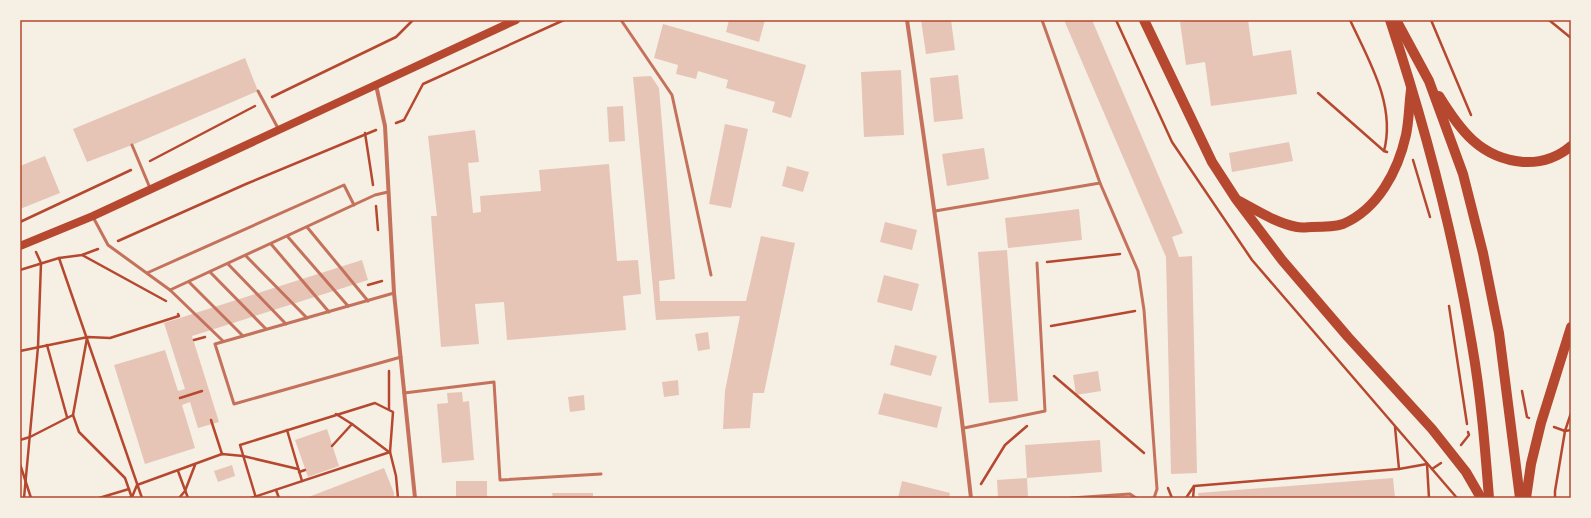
<svg xmlns="http://www.w3.org/2000/svg" width="1591" height="518" font-family="'Alegreya Sans',sans-serif">
	<style>
		.building { fill: #e6c5b7 }
		.lines { fill: none; stroke-linecap: round; stroke-linejoin: round }
		.path { stroke: #b5482f; stroke-width: 2.5 }
		.service { stroke: #c5725c; stroke-width: 3 }
		.minor { stroke: #c5725c; stroke-width: 4 }
		.secondary { stroke: #b5482f; stroke-width: 8 }
		.primary { stroke: #b5482f; stroke-width: 10 }
		.neatline { fill: none; stroke: #b5482f; stroke-width: 1.5 }
	</style>
	<rect width="100%" height="100%" fill="#f6efe4"/>
	<g class="building">
		<polygon points="729,20 765,20 759,42 726,32"/>
		<polygon points="921,20 951,20 955,50 926,54"/>
		<polygon points="1064,20 1092,20 1183,233 1172,237 1179,257 1192,256 1197,473 1171,474 1166,257"/>
		<polygon points="1196,20 1248,20 1253,56 1291,50 1297,94 1211,106 1205,62 1186,65 1180,22"/>
		<polygon points="663,24 806,65 791,118 772,112 775,102 726,88 728,80 698,71 696,79 676,74 678,65 654,58"/>
		<polygon points="245,58 258,91 132,145 87,162 73,129"/>
		<polygon points="901,70 904,135 864,137 861,72"/>
		<polygon points="958,75 963,119 934,122 930,78"/>
		<polygon points="651,76 659,88 675,279 659,281 660,301 746,301 761,236 795,243 764,393 753,393 750,428 723,429 725,391 740,316 656,320 633,77"/>
		<polygon points="623,106 625,141 609,142 607,107"/>
		<polygon points="725,124 748,129 731,208 709,204"/>
		<polygon points="475,130 479,162 468,163 473,213 481,212 480,196 541,191 539,170 609,164 617,261 638,260 641,294 623,296 626,330 507,340 504,302 475,304 479,344 441,347 431,216 437,216 428,136"/>
		<polygon points="1289,142 1293,161 1232,172 1229,153"/>
		<polygon points="984,148 989,179 947,186 942,154"/>
		<polygon points="45,156 60,193 20,209 20,166"/>
		<polygon points="787,166 809,172 803,192 782,186"/>
		<polygon points="1079,209 1082,240 1008,248 1005,218"/>
		<polygon points="885,222 917,230 912,250 880,242"/>
		<polygon points="1007,250 1018,401 989,403 978,252"/>
		<polygon points="362,260 368,280 192,336 219,422 198,428 190,402 182,405 195,448 145,464 114,365 165,350 178,391 185,389 164,323"/>
		<polygon points="884,275 919,284 912,311 877,302"/>
		<polygon points="708,332 710,349 698,351 695,334"/>
		<polygon points="895,345 937,356 931,376 890,365"/>
		<polygon points="1098,371 1101,391 1076,395 1073,375"/>
		<polygon points="678,380 679,395 664,397 662,382"/>
		<polygon points="462,392 463,402 469,401 474,460 442,463 437,404 448,403 447,393"/>
		<polygon points="884,393 942,407 937,428 878,414"/>
		<polygon points="584,395 585,410 570,412 568,397"/>
		<polygon points="327,429 339,466 308,477 295,440"/>
		<polygon points="1100,440 1102,472 1027,478 1025,445"/>
		<polygon points="232,465 235,476 218,482 214,471"/>
		<polygon points="384,468 394,493 394,498 306,498"/>
		<polygon points="1027,478 1028,498 998,498 997,480"/>
		<polygon points="1393,478 1395,498 1199,498 1198,493"/>
		<rect x="456" y="481" width="31" height="17"/>
		<polygon points="902,481 950,493 949,498 898,498"/>
		<polygon points="552,493 593,493 593,498 553,498"/>
	</g>
	<g class="lines">
		<g class="path">
			<polyline points="1116,20 1172,142 1252,260 1457,498"/>
			<path d="M 1350,20 C 1369,61 1396,105 1384,151"/>
			<polyline points="1431,20 1471,115"/>
			<polyline points="1549,20 1571,38"/>
			<polyline points="1318,93 1384,151 1387,152"/>
			<polyline points="272,97 396,37 413,20"/>
			<polyline points="396,123 404,120 423,84 564,20"/>
			<polyline points="365,133 373,185"/>
			<polyline points="1413,160 1430,217"/>
			<polyline points="150,161 255,106"/>
			<polyline points="376,206 378,230"/>
			<polyline points="20,222 131,170"/>
			<polyline points="118,241 246,184 376,130"/>
			<polyline points="82,255 166,301"/>
			<polyline points="59,258 142,498"/>
			<polyline points="1047,262 1120,254"/>
			<polyline points="20,270 59,258 82,255 98,249"/>
			<polyline points="368,285 382,281"/>
			<polyline points="1449,306 1467,424"/>
			<polyline points="1051,326 1135,311"/>
			<polyline points="194,340 205,337"/>
			<polyline points="47,345 67,417"/>
			<polyline points="20,351 88,337 110,338 179,316 178,314"/>
			<polyline points="389,371 389,409"/>
			<polyline points="1054,376 1144,453"/>
			<polyline points="1522,391 1527,417 1529,418"/>
			<polyline points="180,398 202,391"/>
			<polyline points="336,414 352,424 389,452"/>
			<polyline points="73,415 79,432 125,478 132,498"/>
			<polyline points="211,420 222,454"/>
			<polyline points="1395,427 1399,469 1427,464 1429,498"/>
			<polyline points="1554,427 1565,431 1571,430"/>
			<polyline points="287,430 302,481"/>
			<polyline points="20,440 30,437 73,415 87,338"/>
			<polyline points="1461,445 1469,435 1468,432"/>
			<polyline points="332,446 352,424"/>
			<polyline points="20,464 31,498"/>
			<polyline points="1432,469 1441,463"/>
			<polyline points="178,471 188,498"/>
			<polyline points="299,472 305,470"/>
			<polyline points="981,484 1005,445 1027,426"/>
			<polyline points="1194,486 1399,469"/>
			<polyline points="1168,488 1172,498"/>
			<polyline points="276,490 279,498"/>
			<polyline points="24,498 38,347 41,263 36,252"/>
			<polyline points="99,498 129,489"/>
			<polyline points="129,498 132,497 137,485 222,454 243,456 298,469"/>
			<polyline points="179,498 185,491 195,465"/>
			<polyline points="251,498 390,452"/>
			<polyline points="256,498 240,445 375,403 393,412 390,452 396,476 398,498"/>
			<polyline points="1186,498 1194,486"/>
			<polyline points="1193,498 1194,487"/>
			<polyline points="1555,498 1555,491 1565,431 1571,413"/>
		</g>
		<g class="service">
			<polyline points="621,20 672,95 711,275"/>
			<polyline points="258,91 279,130"/>
			<polyline points="132,145 150,188"/>
			<polyline points="1100,183 1138,271 1144,310 1157,489 1154,498"/>
			<polyline points="935,211 1100,183 1042,20"/>
			<polyline points="93,217 108,245 170,290 223,341"/>
			<polyline points="307,227 368,301"/>
			<polyline points="288,237 348,306"/>
			<polyline points="271,244 329,312"/>
			<polyline points="246,256 307,318"/>
			<polyline points="228,264 286,324"/>
			<polyline points="210,272 266,329"/>
			<polyline points="147,273 344,185 354,205"/>
			<polyline points="189,282 243,336"/>
			<polyline points="170,290 375,195 388,192"/>
			<polyline points="394,293 215,344 234,404 401,357"/>
			<polyline points="404,393 494,382 500,480 601,474"/>
			<polyline points="964,428 1045,411 1037,263"/>
			<polyline points="1071,498 1130,494 1136,498"/>
		</g>
		<g class="minor">
			<path d="M 907,20 C 930,179 953,338 971,498"/>
			<polyline points="376,85 385,126 394,293 415,498"/>
		</g>
		<polyline class="secondary" points="20,246 93,216 516,20"/>
		<g class="primary">
			<polyline points="1144,20 1212,162 1236,199 1282,260 1348,337 1432,429 1466,472 1481,498"/>
			<path d="M 1390,20 C 1425,126 1454,235 1472,345 C 1481,396 1485,447 1489,498"/>
			<polyline points="1396,20 1429,81 1463,174 1483,253 1499,333 1520,498"/>
			<path d="M 1439,96 C 1460,130 1480,158 1523,162 C 1541,163 1557,158 1571,146"/>
			<path d="M 1239,201 C 1258,211 1276,223 1297,227 C 1302,228 1308,227 1312,227 C 1322,227 1334,227 1343,224 C 1378,209 1398,171 1406,135 C 1409,121 1409,105 1411,90"/>
			<polyline points="1526,498 1531,464 1541,423 1571,327"/>
		</g>
	</g>
	<rect width="1591" height="518" fill="none" stroke="#f6efe4" stroke-width="42"/>
	<rect x="21" y="21" width="1549" height="476" class="neatline"/>
</svg>
